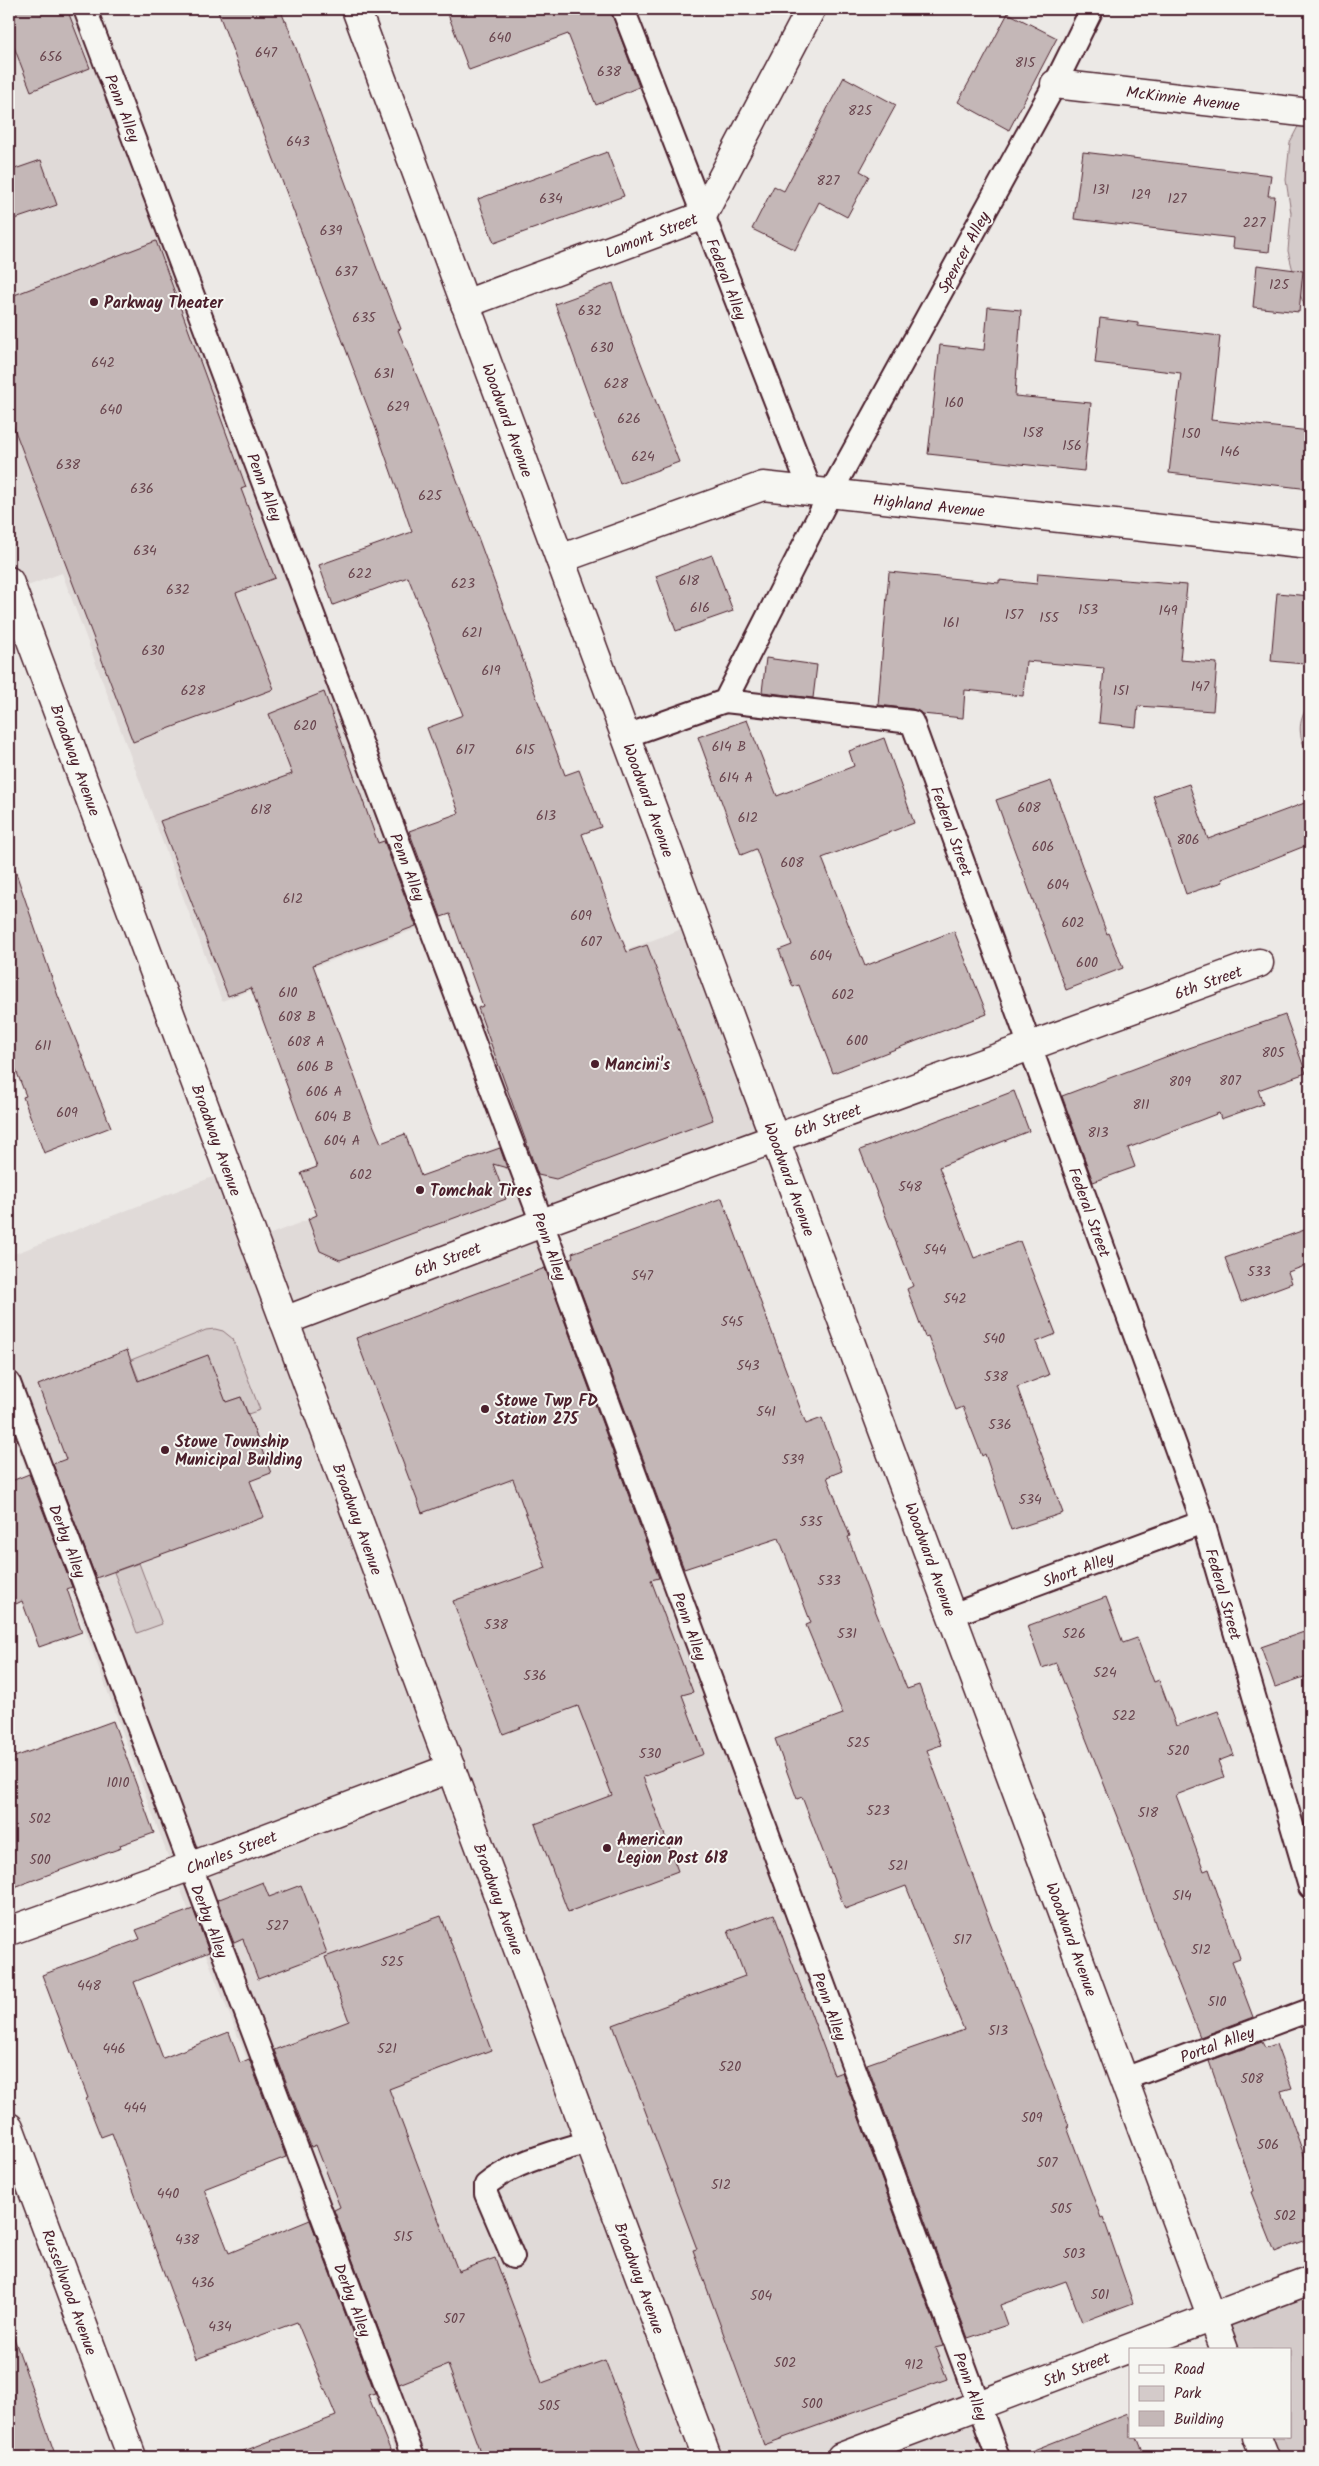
<svg xmlns="http://www.w3.org/2000/svg" width="1319" height="2466" font-family="Kalam,sans-serif">
	<style>
		.built { fill: #e0dad8 }
		.green { fill: #d4cbca; stroke: #8f757a }
		.building { fill: #c4b7b7; stroke: #4a1f2b }
		.lines { fill: none; stroke-linecap: round; stroke-linejoin: round }
		.service-casing { stroke: #4a1f2b; stroke-width: 26 }
		.minor-casing { stroke: #4a1f2b; stroke-width: 31 }
		.tertiary-casing { stroke: #4a1f2b; stroke-width: 31 }
		.service { stroke: #f6f6f2; stroke-width: 22 }
		.minor { stroke: #f6f6f2; stroke-width: 28 }
		.tertiary { stroke: #f6f6f2; stroke-width: 28 }
		.poi-dot { fill: #4a1f2b; stroke: #f6f6f2; stroke-width: 2 }
		.labels { text-anchor: middle; stroke-width: 4; stroke-linejoin: round; paint-order: stroke }
		.number-label { font-size: 14px; fill: #68454e }
		.street-label { font-size: 16px; fill: #4a1f2b; stroke: #f6f6f2 }
		.poi-label { font-size: 16px; font-weight: bold; fill: #4a1f2b; stroke: #f6f6f2; text-anchor: start }
	</style>
	<rect width="100%" height="100%" fill="#ece9e6"/>
	<filter id="ink" filterUnits="userSpaceOnUse"><feTurbulence type="fractalNoise" baseFrequency=".02" numOctaves="2"/><feDisplacementMap in="SourceGraphic" scale="10" xChannelSelector="R" yChannelSelector="G"/><feConvolveMatrix kernelMatrix="1 2 1 2 8 2 1 2 1" color-interpolation-filters="sRGB"/></filter>
	<g filter="url(#ink)">
		<g class="built">
			<polygon points="9,9 85,9 430,924 222,1001 62,573 9,593"/>
			<polygon points="695,924 775,1139 542,1223 998,2457 396,2457 281,2146 174,1873 9,1422 9,1256 228,1171 255,1240 511,1142 463,1012"/>
		</g>
		<g class="green">
			<polygon points="1310,103 1310,319 1297,287 1288,251 1291,213 1286,180 1290,142"/>
			<path d="M 1310,702 L 1310,758 C 1298,736 1296,724 1310,702 Z"/>
			<polygon points="215,1329 223,1331 233,1339 260,1410 248,1414 241,1397 221,1404 144,1393 131,1360 206,1330"/>
			<polygon points="139,1563 162,1624 137,1633 114,1572"/>
			<polygon points="1310,2285 1310,2457 1279,2457 1272,2437 1290,2437 1290,2350 1239,2350 1227,2317"/>
		</g>
		<g class="building">
			<polygon points="9,9 67,9 90,68 31,91 9,34"/>
			<polygon points="217,9 280,9 285,21 286,21 383,285 384,285 401,329 398,330 438,428 565,775 579,770 601,827 582,834 613,917 627,952 647,945 713,1120 556,1179 538,1175 478,1008 483,1006 450,914 441,917 409,831 459,813 427,728 463,715 408,577 333,605 319,565 412,532 376,429"/>
			<polygon points="446,9 610,9 639,87 596,105 568,34 469,70"/>
			<polygon points="1008,13 1057,38 1009,130 958,102 974,73 976,74"/>
			<polygon points="844,77 896,105 860,171 869,176 847,217 819,202 795,250 752,229 774,186 784,191"/>
			<polygon points="607,152 624,196 494,243 478,199"/>
			<polygon points="1083,152 1271,175 1268,196 1275,196 1269,252 1233,248 1234,238 1074,219"/>
			<polygon points="41,160 57,205 9,221 9,171"/>
			<polygon points="156,241 246,487 241,489 275,578 236,593 274,689 133,742 9,415 9,297"/>
			<polygon points="1257,265 1303,271 1299,312 1253,307"/>
			<polygon points="613,283 623,316 679,462 620,484 555,304"/>
			<polygon points="988,307 1021,310 1015,396 1091,403 1084,471 928,454 940,345 984,350"/>
			<polygon points="1100,318 1138,323 1138,326 1220,336 1211,420 1310,431 1310,489 1169,473 1181,373 1095,363"/>
			<polygon points="712,555 733,611 676,631 656,576"/>
			<polygon points="889,572 999,583 999,580 1037,584 1038,573 1187,585 1180,660 1217,663 1213,711 1138,706 1136,727 1099,723 1104,668 1026,661 1023,696 965,690 963,718 922,714 913,709 878,705"/>
			<polygon points="1277,593 1310,596 1304,664 1271,661"/>
			<polygon points="766,658 817,665 813,698 762,692"/>
			<polygon points="324,692 378,843 384,841 416,926 313,965 369,1115 381,1143 405,1134 421,1176 500,1148 507,1168 493,1164 506,1199 340,1260 320,1251 308,1219 317,1215 301,1173 317,1167 251,988 228,996 160,821 292,774 269,714"/>
			<polygon points="747,720 777,796 854,766 849,751 884,738 914,823 822,858 865,966 954,931 987,1014 833,1073 799,985 793,987 779,950 792,945 756,849 741,855 698,737"/>
			<polygon points="1051,781 1107,934 1109,933 1123,968 1066,990 996,800"/>
			<polygon points="1189,784 1208,839 1310,801 1310,844 1222,879 1223,882 1186,894 1153,796"/>
			<polygon points="14,867 58,996 111,1127 44,1153 23,1097 26,1096 9,1052 9,868"/>
			<polygon points="1285,1015 1306,1073 1258,1090 1263,1104 1221,1119 1219,1113 1128,1148 1135,1167 1093,1182 1062,1096 1189,1048"/>
			<polygon points="1014,1091 1029,1131 939,1167 974,1258 1020,1241 1056,1334 1036,1342 1049,1375 1017,1387 1063,1513 1011,1530 985,1454 982,1456 963,1407 956,1410 928,1336 925,1337 907,1289 913,1286 860,1150"/>
			<polygon points="722,1198 806,1424 822,1418 842,1471 827,1477 850,1536 848,1537 871,1600 907,1689 919,1685 941,1745 927,1750 985,1909 1069,2126 1067,2127 1101,2218 1103,2217 1133,2303 1082,2322 1066,2281 1000,2305 1007,2325 968,2338 867,2064 964,2030 906,1886 845,1909 802,1797 797,1799 775,1739 843,1714 806,1625 811,1623 779,1538 684,1569 569,1259 573,1257 572,1253"/>
			<polygon points="1310,1228 1310,1264 1288,1272 1292,1283 1241,1302 1225,1258"/>
			<polygon points="545,1268 659,1578 651,1580 693,1692 682,1695 704,1754 643,1777 678,1871 568,1912 535,1824 612,1795 578,1706 503,1734 453,1601 546,1568 513,1479 422,1513 356,1338"/>
			<polygon points="127,1350 138,1381 208,1355 226,1402 241,1397 271,1473 250,1481 264,1517 96,1578 53,1464 66,1459 38,1385"/>
			<polygon points="29,1474 72,1587 67,1589 82,1632 39,1647 22,1601 16,1604 9,1585 9,1482"/>
			<polygon points="1106,1597 1123,1643 1137,1638 1154,1682 1159,1680 1176,1726 1218,1711 1234,1755 1218,1761 1224,1777 1176,1795 1204,1871 1209,1869 1240,1958 1232,1961 1253,2017 1200,2037 1159,1934 1127,1842 1056,1663 1042,1668 1027,1626"/>
			<polygon points="1304,1632 1310,1651 1310,1675 1275,1687 1261,1647"/>
			<polygon points="113,1721 154,1833 120,1845 121,1848 9,1889 9,1759"/>
			<polygon points="263,1882 269,1897 301,1885 327,1953 258,1979 243,1939 234,1943 217,1900"/>
			<polygon points="193,1909 209,1952 134,1982 163,2058 229,2032 240,2063 249,2059 286,2157 204,2189 229,2253 310,2220 375,2393 368,2395 393,2457 236,2457 236,2454 336,2416 297,2322 196,2359 112,2133 101,2137 86,2099 88,2098 42,1975 140,1939 136,1930"/>
			<polygon points="774,1914 834,2075 842,2072 943,2346 935,2348 947,2379 764,2445 693,2250 697,2249 613,2025 745,1976 728,1931"/>
			<polygon points="441,1916 491,2050 389,2089 458,2271 495,2258 542,2383 605,2360 643,2457 482,2457 448,2365 399,2384 334,2210 340,2207 316,2145 311,2147 274,2050 349,2021 325,1957"/>
			<polygon points="1262,2042 1265,2048 1276,2044 1292,2088 1281,2091 1310,2172 1310,2238 1275,2252 1251,2192 1254,2191 1209,2061"/>
			<polygon points="9,2335 13,2335 56,2457 9,2457"/>
			<polygon points="1128,2413 1130,2420 1130,2437 1137,2437 1145,2457 1022,2457 1021,2455"/>
		</g>
		<g class="lines">
			<g class="service-casing">
				<g id="service">
					<polyline points="85,9 542,1223 998,2457"/>
					<polyline points="623,9 811,492"/>
					<polyline points="725,701 912,722 1203,1522 1310,1887"/>
					<polyline points="626,736 725,701 830,494 1055,84 1092,9"/>
					<polyline points="9,1383 413,2457"/>
					<polyline points="952,1615 1203,1522"/>
					<polyline points="1124,2079 1310,2010"/>
					<path d="M 513,2257 L 486,2194 L 486,2185 C 514,2162 555,2152 589,2142"/>
				</g>
			</g>
			<g class="minor-casing">
				<g id="minor">
					<polyline points="356,9 1224,2350"/>
					<polyline points="1055,84 1310,113"/>
					<polyline points="465,304 702,216 811,9"/>
					<polyline points="560,559 763,486 1310,545"/>
					<polyline points="284,1321 542,1223 1259,963"/>
					<polyline points="9,1931 189,1867 451,1768"/>
					<polyline points="9,2127 132,2457"/>
					<polyline points="1257,2437 1265,2457"/>
					<polyline points="841,2457 1310,2280"/>
				</g>
			</g>
			<g class="tertiary-casing">
				<polyline id="tertiary" points="9,581 707,2457"/>
			</g>
			<use href="#service" class="service"/>
			<use href="#minor" class="minor"/>
			<use href="#tertiary" class="tertiary"/>
		</g>
	</g>
	<g class="poi-dot">
		<circle cx="94" cy="302" r="5"/>
		<circle cx="595" cy="1064" r="5"/>
		<circle cx="420" cy="1190" r="5"/>
		<circle cx="485" cy="1409" r="5"/>
		<circle cx="165" cy="1450" r="5"/>
		<circle cx="607" cy="1848" r="5"/>
	</g>
	<g class="labels">
		<g class="number-label">
			<text x="500" y="42">640</text>
			<text x="266" y="57">647</text>
			<text x="51" y="61">656</text>
			<text x="1025" y="67">815</text>
			<text x="609" y="76">638</text>
			<text x="860" y="115">825</text>
			<text x="298" y="146">643</text>
			<text x="828" y="185">827</text>
			<text x="1101" y="194">131</text>
			<text x="1141" y="199">129</text>
			<text x="551" y="203">634</text>
			<text x="1177" y="203">127</text>
			<text x="1254" y="227">227</text>
			<text x="331" y="235">639</text>
			<text x="346" y="276">637</text>
			<text x="1279" y="289">125</text>
			<text x="590" y="315">632</text>
			<text x="364" y="322">635</text>
			<text x="602" y="352">630</text>
			<text x="103" y="367">642</text>
			<text x="384" y="378">631</text>
			<text x="616" y="388">628</text>
			<text x="954" y="407">160</text>
			<text x="398" y="411">629</text>
			<text x="111" y="414">640</text>
			<text x="629" y="423">626</text>
			<text x="1033" y="437">158</text>
			<text x="1191" y="438">150</text>
			<text x="1072" y="450">156</text>
			<text x="1230" y="456">146</text>
			<text x="643" y="461">624</text>
			<text x="68" y="469">638</text>
			<text x="142" y="493">636</text>
			<text x="430" y="500">625</text>
			<text x="145" y="555">634</text>
			<text x="360" y="578">622</text>
			<text x="689" y="585">618</text>
			<text x="463" y="588">623</text>
			<text x="178" y="594">632</text>
			<text x="700" y="612">616</text>
			<text x="1088" y="614">153</text>
			<text x="1168" y="615">149</text>
			<text x="1014" y="619">157</text>
			<text x="1049" y="622">155</text>
			<text x="951" y="627">161</text>
			<text x="472" y="637">621</text>
			<text x="153" y="655">630</text>
			<text x="491" y="675">619</text>
			<text x="1200" y="691">147</text>
			<text x="193" y="695">628</text>
			<text x="1121" y="695">151</text>
			<text x="305" y="730">620</text>
			<text x="729" y="751">614 B</text>
			<text x="465" y="754">617</text>
			<text x="525" y="754">615</text>
			<text x="736" y="782">614 A</text>
			<text x="1029" y="812">608</text>
			<text x="261" y="814">618</text>
			<text x="546" y="820">613</text>
			<text x="748" y="822">612</text>
			<text x="1188" y="844">806</text>
			<text x="1043" y="851">606</text>
			<text x="792" y="867">608</text>
			<text x="1058" y="889">604</text>
			<text x="293" y="903">612</text>
			<text x="581" y="920">609</text>
			<text x="1073" y="927">602</text>
			<text x="591" y="946">607</text>
			<text x="821" y="960">604</text>
			<text x="1087" y="967">600</text>
			<text x="288" y="997">610</text>
			<text x="843" y="999">602</text>
			<text x="297" y="1021">608 B</text>
			<text x="857" y="1045">600</text>
			<text x="306" y="1046">608 A</text>
			<text x="43" y="1050">611</text>
			<text x="1273" y="1057">805</text>
			<text x="315" y="1071">606 B</text>
			<text x="1230" y="1085">807</text>
			<text x="1180" y="1086">809</text>
			<text x="324" y="1096">606 A</text>
			<text x="1141" y="1109">811</text>
			<text x="67" y="1117">609</text>
			<text x="333" y="1121">604 B</text>
			<text x="1098" y="1137">813</text>
			<text x="342" y="1145">604 A</text>
			<text x="361" y="1179">602</text>
			<text x="910" y="1191">548</text>
			<text x="935" y="1254">544</text>
			<text x="1259" y="1276">533</text>
			<text x="642" y="1280">547</text>
			<text x="955" y="1303">542</text>
			<text x="732" y="1326">545</text>
			<text x="994" y="1343">540</text>
			<text x="748" y="1370">543</text>
			<text x="996" y="1381">538</text>
			<text x="766" y="1416">541</text>
			<text x="1000" y="1429">536</text>
			<text x="793" y="1464">539</text>
			<text x="1030" y="1504">534</text>
			<text x="811" y="1526">535</text>
			<text x="829" y="1585">533</text>
			<text x="496" y="1629">538</text>
			<text x="847" y="1638">531</text>
			<text x="1074" y="1638">526</text>
			<text x="1105" y="1677">524</text>
			<text x="535" y="1680">536</text>
			<text x="1124" y="1720">522</text>
			<text x="858" y="1747">525</text>
			<text x="1178" y="1755">520</text>
			<text x="650" y="1758">530</text>
			<text x="118" y="1787">1010</text>
			<text x="878" y="1815">523</text>
			<text x="1148" y="1817">518</text>
			<text x="40" y="1823">502</text>
			<text x="40" y="1864">500</text>
			<text x="898" y="1870">521</text>
			<text x="1182" y="1900">514</text>
			<text x="277" y="1930">527</text>
			<text x="962" y="1944">517</text>
			<text x="1201" y="1954">512</text>
			<text x="392" y="1966">525</text>
			<text x="89" y="1990">448</text>
			<text x="1217" y="2006">510</text>
			<text x="998" y="2035">513</text>
			<text x="114" y="2053">446</text>
			<text x="387" y="2053">521</text>
			<text x="730" y="2071">520</text>
			<text x="1252" y="2083">508</text>
			<text x="135" y="2112">444</text>
			<text x="1032" y="2122">509</text>
			<text x="1268" y="2149">506</text>
			<text x="1047" y="2167">507</text>
			<text x="721" y="2189">512</text>
			<text x="168" y="2198">440</text>
			<text x="1061" y="2213">505</text>
			<text x="1285" y="2220">502</text>
			<text x="403" y="2241">515</text>
			<text x="187" y="2244">438</text>
			<text x="1074" y="2258">503</text>
			<text x="203" y="2287">436</text>
			<text x="1100" y="2299">501</text>
			<text x="761" y="2300">504</text>
			<text x="454" y="2323">507</text>
			<text x="220" y="2331">434</text>
			<text x="785" y="2367">502</text>
			<text x="914" y="2369">912</text>
			<text x="812" y="2408">500</text>
			<text x="549" y="2410">505</text>
		</g>
		<g class="street-label">
			<text transform="translate(1183 98) rotate(7)" y="6">McKinnie Avenue</text>
			<text transform="translate(123 108) rotate(69)" y="6">Penn Alley</text>
			<text transform="translate(651 235) rotate(-21)" y="6">Lamont Street</text>
			<text transform="translate(963 252) rotate(-61)" y="6">Spencer Alley</text>
			<text transform="translate(727 279) rotate(69)" y="6">Federal Alley</text>
			<text transform="translate(508 420) rotate(70)" y="6">Woodward Avenue</text>
			<text transform="translate(265 487) rotate(69)" y="6">Penn Alley</text>
			<text transform="translate(929 505) rotate(6)" y="6">Highland Avenue</text>
			<text transform="translate(76 760) rotate(70)" y="6">Broadway Avenue</text>
			<text transform="translate(649 800) rotate(70)" y="6">Woodward Avenue</text>
			<text transform="translate(952 831) rotate(70)" y="6">Federal Street</text>
			<text transform="translate(408 867) rotate(69)" y="6">Penn Alley</text>
			<text transform="translate(1208 982) rotate(-20)" y="6">6th Street</text>
			<text transform="translate(827 1120) rotate(-20)" y="6">6th Street</text>
			<text transform="translate(217 1140) rotate(70)" y="6">Broadway Avenue</text>
			<text transform="translate(790 1179) rotate(70)" y="6">Woodward Avenue</text>
			<text transform="translate(1090 1212) rotate(70)" y="6">Federal Street</text>
			<text transform="translate(550 1246) rotate(70)" y="6">Penn Alley</text>
			<text transform="translate(447 1259) rotate(-21)" y="6">6th Street</text>
			<text transform="translate(358 1519) rotate(70)" y="6">Broadway Avenue</text>
			<text transform="translate(68 1541) rotate(69)" y="6">Derby Alley</text>
			<text transform="translate(931 1559) rotate(70)" y="6">Woodward Avenue</text>
			<text transform="translate(1078 1569) rotate(-20)" y="6">Short Alley</text>
			<text transform="translate(1224 1594) rotate(74)" y="6">Federal Street</text>
			<text transform="translate(690 1626) rotate(70)" y="6">Penn Alley</text>
			<text transform="translate(231 1852) rotate(-21)" y="6">Charles Street</text>
			<text transform="translate(499 1899) rotate(70)" y="6">Broadway Avenue</text>
			<text transform="translate(210 1921) rotate(69)" y="6">Derby Alley</text>
			<text transform="translate(1072 1939) rotate(70)" y="6">Woodward Avenue</text>
			<text transform="translate(830 2006) rotate(70)" y="6">Penn Alley</text>
			<text transform="translate(1217 2044) rotate(-20)" y="6">Portal Alley</text>
			<text transform="translate(640 2278) rotate(70)" y="6">Broadway Avenue</text>
			<text transform="translate(70 2292) rotate(70)" y="6">Russellwood Avenue</text>
			<text transform="translate(353 2300) rotate(69)" y="6">Derby Alley</text>
			<text transform="translate(1076 2369) rotate(-21)" y="6">5th Street</text>
			<text transform="translate(971 2386) rotate(70)" y="6">Penn Alley</text>
		</g>
		<g class="poi-label">
			<text x="104" y="308">Parkway Theater</text>
			<text x="605" y="1070">Mancini's</text>
			<text x="430" y="1196">Tomchak Tires</text>
			<text x="495" y="1406">Stowe Twp FD<tspan x="495" dy="18">Station 275</tspan></text>
			<text x="175" y="1447">Stowe Township<tspan x="175" dy="18">Municipal Building</tspan></text>
			<text x="617" y="1845">American<tspan x="617" dy="18">Legion Post 618</tspan></text>
		</g>
	</g>
	<rect width="1319" height="2466" fill="none" stroke="#f6f6f2" stroke-width="30"/>
	<rect x="15" y="15" width="1289" height="2436" fill="none" stroke="#4a1f2b" stroke-width="2" filter="url(#ink)"/>
	<rect x="1129" y="2348" width="162" height="90" fill="#f6f6f2" stroke="#b1a0a2"/>
	<rect x="1139" y="2365" width="25" height="8" fill="#f6f6f2" stroke="#b1a0a2"/>
	<text x="1174" y="2374" font-size="15" fill="#4a1f2b">Road</text>
	<rect x="1139" y="2386" width="25" height="15" fill="#d4cbca" stroke="#b1a0a2"/>
	<text x="1174" y="2398" font-size="15" fill="#4a1f2b">Park</text>
	<rect x="1139" y="2411" width="25" height="15" fill="#c4b7b7" stroke="#b1a0a2"/>
	<text x="1174" y="2424" font-size="15" fill="#4a1f2b">Building</text>
</svg>
